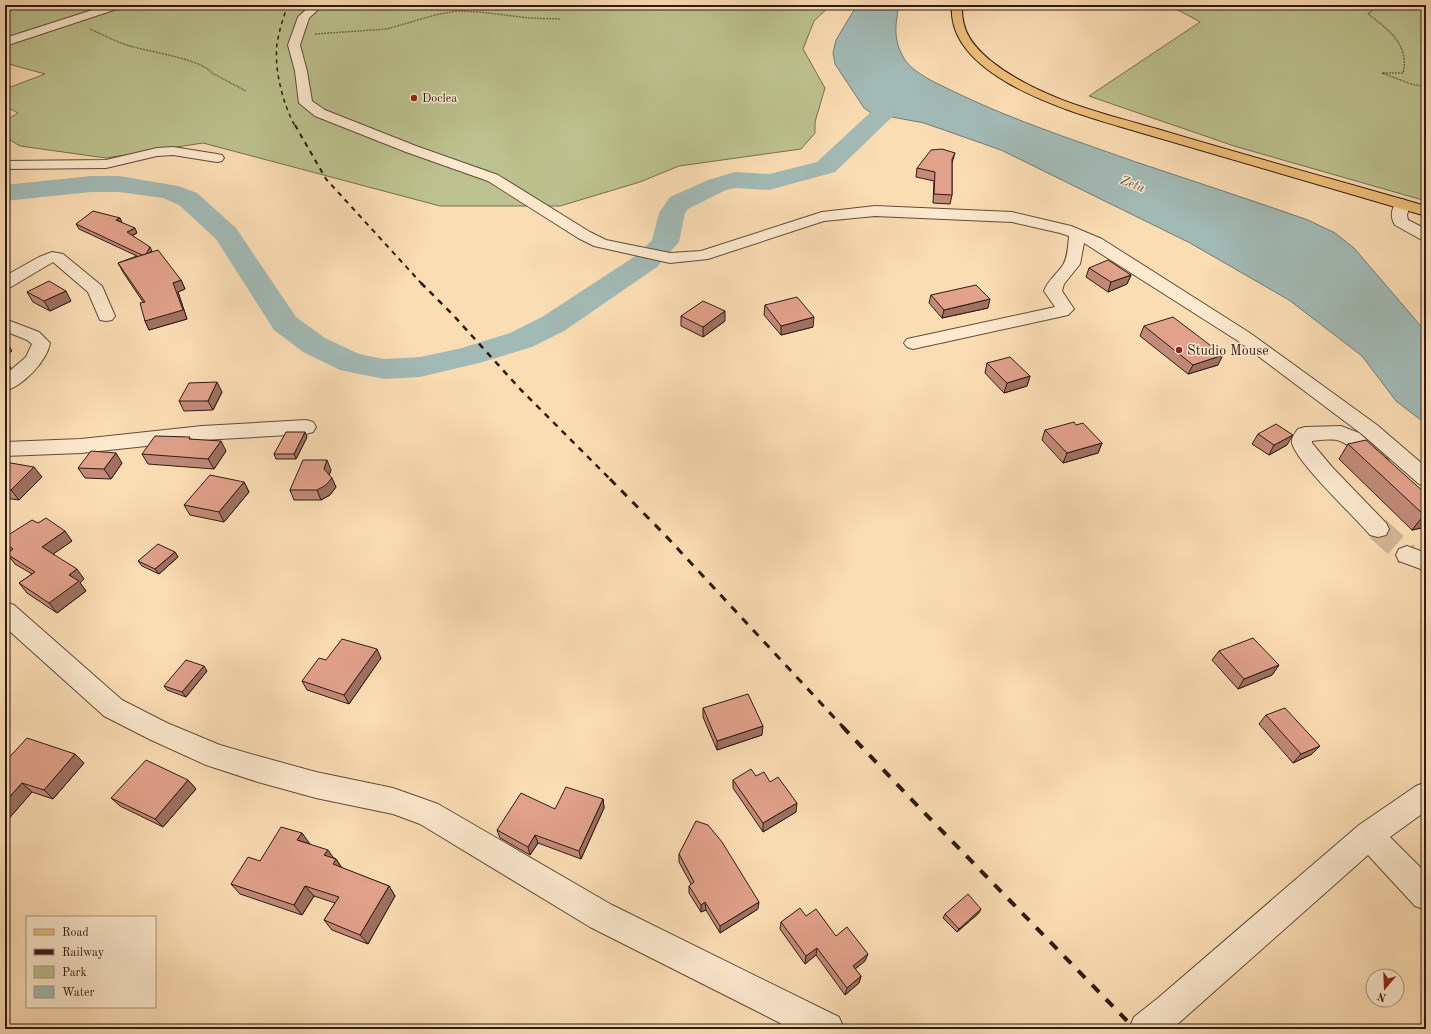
<svg xmlns="http://www.w3.org/2000/svg" width="1431" height="1034" font-family="'Old Standard TT',serif">
	<style>
		.green { fill: #bcc28f; stroke: #766e50 }
		.water { fill: #a2bab6; stroke: #747a74 }
		.lines { fill: none; stroke-linecap: round; stroke-linejoin: round }
		.river { fill: #a2bab6; fill-rule: evenodd }
		.minor-tunnel { stroke: #d2b694; stroke-width: 24; stroke-dasharray: 24 12; stroke-linecap: butt }
		.minor-casing { stroke: #624b3a; stroke-width: 2 }
		.major-casing { stroke: #2f1a12; stroke-width: 2 }
		.path { stroke: #2f1a12; stroke-width: 1.5; stroke-dasharray: 0.5 1; stroke-linecap: butt }
		.minor { fill: #fce9ce; fill-rule: evenodd }
		.major { fill: #eebe7a; fill-rule: evenodd }
		.rail-far4 { stroke: #2f1a12; stroke-width: 1.5; stroke-dasharray: 4 4; stroke-linecap: butt }
		.rail-far3 { stroke: #2f1a12; stroke-width: 2; stroke-dasharray: 5 5; stroke-linecap: butt }
		.rail-far2 { stroke: #2f1a12; stroke-width: 2.5; stroke-dasharray: 6 6; stroke-linecap: butt }
		.rail-far1 { stroke: #2f1a12; stroke-width: 3; stroke-dasharray: 8 8; stroke-linecap: butt }
		.rail { stroke: #2f1a12; stroke-width: 4; stroke-dasharray: 10 10; stroke-linecap: butt }
		.wall { fill: #c28a78; stroke: #2f1a12 }
		.shaded-wall { fill: #9e7161; stroke: #2f1a12 }
		.building { fill: #e1a18b; stroke: #2f1a12 }
		.poi-dot { fill: #8f2418; stroke: #fce9ce; stroke-width: 1.5 }
		.labels { text-anchor: middle; stroke-width: 3; stroke-linejoin: round; paint-order: stroke }
		.far-poi-label { font-size: 12px; fill: #2f1a12; stroke: #fce9ce; text-anchor: start }
		.far-water-label { font-size: 13px; font-style: italic; fill: #57524b; stroke: #fce9ce }
		.poi-label { font-size: 14px; fill: #2f1a12; stroke: #fce9ce; text-anchor: start }
	</style>
	<rect width="100%" height="100%" fill="#fbddb4"/>
	<filter id="stains"><feTurbulence type="fractalNoise" baseFrequency=".005" numOctaves="4"/><feColorMatrix values="0 0 0 0 .2 0 0 0 0 .09 0 0 0 0 .02 0 0 0 .5 -.17"/></filter>
	<radialGradient id="worn" r=".72"><stop offset=".6" stop-color="#630" stop-opacity="0"/><stop offset="1" stop-color="#630" stop-opacity=".3"/></radialGradient>
	<g class="green">
		<polygon points="5,5 831,5 814,21 803,49 825,88 815,122 815,133 801,149 679,166 640,182 560,206 440,206 203,143 106,158 20,146 5,137 5,121 18,113 5,106 5,89 45,74 5,63"/>
		<polygon points="1169,5 1426,5 1426,201 1234,146 1089,96 1200,22"/>
	</g>
	<path class="water" d="M 857,5 L 899,5 C 895,26 893,41 905,60 C 915,75 945,87 961,95 C 1018,122 1077,141 1136,162 C 1193,181 1251,200 1308,220 L 1335,233 L 1354,248 L 1426,332 L 1426,424 L 1396,401 L 1362,356 L 1289,300 L 1190,243 L 1001,150 L 924,123 L 871,113 L 864,108 L 835,64 L 833,53 L 836,40 Z"/>
	<g class="lines">
		<polygon class="river" points="910,84 918,86 921,91 918,96 889,120 835,172 769,190 736,188 726,190 688,209 685,213 679,242 657,267 564,331 532,347 479,363 420,377 384,379 340,370 303,352 274,330 216,239 179,205 163,198 119,192 91,192 5,201 5,185 91,176 119,176 178,186 197,193 236,228 296,317 325,338 359,354 384,359 420,357 462,348 510,333 542,317 637,255 652,240 659,213 670,197 708,180 735,172 769,174 817,162 873,110 902,86"/>
		<polyline class="minor-tunnel" points="1378,529 1407,555"/>
		<g class="minor-casing">
			<g id="minor">
				<polygon points="108,5 124,5 123,7 5,46 5,38"/>
				<path d="M 311,5 L 323,5 L 309,18 L 300,45 L 307,71 L 312,101 L 325,110 L 416,146 L 498,175 L 590,232 L 606,240 L 670,253 L 701,251 L 822,212 L 875,206 L 1012,212 L 1071,226 L 1102,239 L 1250,333 L 1377,425 L 1426,467 L 1426,486 L 1419,484 L 1363,435 L 1238,341 L 1084,243 L 1080,264 L 1064,284 L 1062,291 L 1074,309 L 1068,315 L 913,349 L 907,347 L 904,343 L 907,339 L 1055,307 L 1044,291 C 1048,280 1057,274 1063,265 C 1068,257 1068,246 1069,236 L 1060,233 L 1012,222 L 875,216 L 824,221 L 708,259 L 670,263 L 594,246 L 578,238 L 488,181 L 406,152 L 315,116 L 299,103 L 295,71 L 288,45 L 298,17 Z"/>
				<polygon points="173,147 217,154 222,155 224,158 222,161 217,162 173,155 157,156 106,168 5,169 5,161 106,160 157,148"/>
				<path d="M 1402,199 L 1407,201 L 1410,204 L 1407,215 L 1408,220 L 1426,229 L 1426,241 L 1420,239 L 1395,225 C 1390,217 1391,209 1397,201 Z"/>
				<polygon points="52,252 63,254 102,286 115,316 112,320 106,321 100,320 88,292 53,262 11,287 5,288 5,276 39,257"/>
				<path d="M 5,319 L 39,332 L 50,343 C 47,361 23,386 5,391 L 5,375 L 26,357 L 32,344 L 27,340 L 5,331 Z"/>
				<polygon points="306,420 313,422 316,427 313,432 306,434 202,440 81,453 5,456 5,442 81,439 202,426"/>
				<path d="M 1341,426 L 1359,433 L 1386,457 L 1389,462 L 1386,467 C 1365,473 1358,447 1340,441 C 1332,438 1320,440 1312,441 L 1312,443 L 1332,467 L 1386,523 L 1389,529 L 1386,535 L 1378,537 L 1370,535 C 1354,516 1297,463 1292,443 C 1291,438 1295,433 1298,429 L 1305,427 Z"/>
				<polygon points="1407,546 1426,553 1426,571 1399,561 1396,555 1399,549"/>
				<polygon points="5,602 14,605 122,700 167,723 220,745 258,756 316,772 393,788 438,804 612,905 839,1017 844,1029 792,1029 590,927 420,824 393,814 316,798 258,782 206,765 149,739 104,716 5,627"/>
				<polygon points="1426,782 1426,811 1390,837 1426,873 1426,910 1415,906 1368,855 1172,1029 1129,1029 1134,1017 1158,998 1359,825 1416,786"/>
			</g>
		</g>
		<g class="major-casing">
			<path id="major" d="M 952,5 L 962,5 C 961,31 972,45 991,61 C 1040,100 1106,114 1164,131 C 1251,157 1339,181 1426,206 L 1426,216 L 1118,126 C 1065,110 946,75 952,5 Z"/>
		</g>
		<g class="path">
			<path d="M 1378,5 L 1368,14 C 1388,29 1410,45 1403,73 L 1382,73 L 1411,84 L 1426,87"/>
			<path d="M 90,29 C 102,34 114,41 127,45 C 147,52 200,58 212,73 L 246,91"/>
			<polyline points="315,34 387,29 435,15 456,11 480,12 529,18 561,19"/>
		</g>
		<use href="#minor" class="minor"/>
		<use href="#major" class="major"/>
		<path class="rail-far4" d="M 288,5 C 283,18 279,31 277,44 C 274,70 283,104 295,126"/>
		<polyline class="rail-far3" points="295,125 326,179 422,284"/>
		<polyline class="rail-far2" points="421,283 454,316 521,390 611,480"/>
		<polyline class="rail-far1" points="610,479 665,535 843,727"/>
		<polyline class="rail" points="842,726 909,797 1135,1029"/>
	</g>
	<g class="wall">
		<polygon points="955,153 952,163 952,195 950,204 933,203 934,181 916,177 917,168"/>
		<polygon points="120,218 122,223 137,233 132,236 152,252 181,280 185,289 178,292 187,319 149,330 145,321 143,302 123,272 118,263 137,256 79,229 76,224"/>
		<polygon points="1089,268 1131,275 1127,284 1108,292 1086,277"/>
		<polygon points="27,292 71,301 50,311 33,302"/>
		<polygon points="931,295 988,308 942,318 929,303"/>
		<polygon points="765,305 813,327 781,335 764,315"/>
		<polygon points="681,316 725,321 703,337 681,326"/>
		<polygon points="1144,326 1218,365 1188,374 1140,336"/>
		<polygon points="987,363 1030,376 1027,386 1004,393 985,373"/>
		<polygon points="222,392 213,410 184,411 179,401"/>
		<polygon points="1076,425 1102,443 1098,453 1063,463 1042,440 1045,430"/>
		<polygon points="1258,434 1287,445 1269,455 1252,444"/>
		<polygon points="307,437 296,459 276,459 274,454"/>
		<polygon points="191,439 226,451 214,469 148,464 142,454"/>
		<polygon points="1348,444 1426,494 1426,527 1412,530 1339,459"/>
		<polygon points="5,462 42,477 19,500 5,498"/>
		<polygon points="122,463 111,479 85,478 78,468"/>
		<polygon points="331,470 329,475 336,487 330,495 321,500 294,500 290,490"/>
		<polygon points="244,482 249,492 224,522 190,515 184,505"/>
		<polygon points="38,523 72,541 53,554 84,579 80,583 86,591 57,613 27,593 19,583 32,574 15,564 7,554 11,551 5,545 5,537"/>
		<polygon points="175,552 178,557 159,574 142,566 138,561"/>
		<polygon points="1219,651 1279,665 1272,675 1238,689 1212,660"/>
		<polygon points="381,658 349,704 307,690 302,681 326,660"/>
		<polygon points="207,671 186,697 167,690 164,686"/>
		<polygon points="703,708 762,735 717,750 703,717"/>
		<polygon points="1266,715 1312,754 1293,763 1259,724"/>
		<polygon points="5,762 84,763 53,799 32,792 5,823"/>
		<polygon points="756,776 770,782 796,812 763,832 733,788 733,780"/>
		<polygon points="188,780 196,789 163,827 120,806 111,798"/>
		<polygon points="603,799 604,808 581,859 538,843 530,855 500,838 497,830 555,809"/>
		<polygon points="302,833 309,844 336,859 342,868 389,886 395,896 368,944 332,930 324,920 335,903 314,896 302,915 240,894 231,884 260,861"/>
		<polygon points="679,854 758,909 720,933 706,910 701,912 689,893 689,886 691,884 679,862"/>
		<polygon points="979,913 957,932 943,918 945,914"/>
		<polygon points="806,916 865,961 855,969 861,976 859,983 845,995 816,955 805,964 780,929 781,922"/>
	</g>
	<g class="shaded-wall">
		<polygon points="120,218 122,223 116,220"/>
		<polygon points="135,228 137,233 129,237 127,232"/>
		<polygon points="150,247 152,251 144,256"/>
		<polygon points="1131,275 1127,284 1108,292 1111,282"/>
		<polygon points="181,280 185,289 178,292 187,319 149,330 145,321 173,283"/>
		<polygon points="66,291 71,301 50,311 44,301"/>
		<polygon points="990,299 988,308 942,318 944,310"/>
		<polygon points="725,311 725,321 703,337 703,327"/>
		<polygon points="814,317 813,327 781,335 781,326"/>
		<polygon points="6,341 12,351 5,356 5,342"/>
		<polygon points="1223,355 1218,365 1188,374 1193,365"/>
		<polygon points="5,359 11,368 5,373"/>
		<polygon points="1030,376 1027,386 1004,393 1007,383"/>
		<polygon points="217,382 222,392 213,410 208,401"/>
		<polygon points="305,432 307,437 296,459 294,454"/>
		<polygon points="1293,435 1287,445 1269,455 1274,445"/>
		<polygon points="221,441 226,451 214,469 208,459"/>
		<polygon points="1102,443 1098,453 1063,463 1067,453"/>
		<polygon points="116,453 122,463 111,479 104,469"/>
		<polygon points="327,460 331,470 328,479 324,469"/>
		<polygon points="34,467 42,477 19,500 11,490"/>
		<polygon points="332,478 336,487 330,495 321,500 317,490"/>
		<polygon points="244,482 249,492 224,522 219,512"/>
		<polygon points="1424,515 1426,515 1426,527 1412,530"/>
		<polygon points="65,531 72,541 49,557 42,547"/>
		<polygon points="175,552 178,557 159,574 155,569"/>
		<polygon points="77,569 84,579 80,583 86,591 57,613 49,603 69,575"/>
		<polygon points="377,649 381,658 349,704 344,695"/>
		<polygon points="1279,665 1272,675 1238,689 1244,679"/>
		<polygon points="204,666 207,671 186,697 182,692"/>
		<polygon points="763,726 762,735 717,750 717,741"/>
		<polygon points="1320,746 1312,754 1293,763 1301,754"/>
		<polygon points="75,754 84,763 53,799 44,790"/>
		<polygon points="188,780 196,789 163,827 155,819"/>
		<polygon points="22,783 32,792 5,823 5,802"/>
		<polygon points="603,799 604,808 581,859 579,851"/>
		<polygon points="797,803 796,812 763,832 763,823"/>
		<polygon points="302,833 310,844 297,840"/>
		<polygon points="535,835 538,843 530,855 528,847"/>
		<polygon points="328,850 335,860 336,859 343,870 340,875 324,855"/>
		<polygon points="305,886 314,896 302,915 294,905"/>
		<polygon points="389,886 395,896 368,944 360,935"/>
		<polygon points="705,902 706,910 701,912 701,905"/>
		<polygon points="759,902 758,909 720,933 720,926"/>
		<polygon points="981,909 979,913 957,932 959,929"/>
		<polygon points="817,948 816,955 805,964 806,956"/>
		<polygon points="868,954 865,961 850,973 853,966"/>
		<polygon points="861,976 859,983 845,995 847,988"/>
	</g>
	<g class="building">
		<polygon points="942,149 955,153 952,159 952,195 934,194 935,172 917,168 931,150"/>
		<polygon points="93,211 120,218 116,220 135,228 127,232 150,247 146,254 142,255 76,224"/>
		<polygon points="158,250 181,280 173,283 183,310 145,321 140,303 145,302 118,263"/>
		<polygon points="1108,260 1131,275 1111,282 1089,268"/>
		<polygon points="49,281 66,291 44,301 27,292"/>
		<polygon points="976,285 990,299 944,310 931,295"/>
		<polygon points="797,297 814,317 781,326 765,305"/>
		<polygon points="703,301 725,311 703,327 681,316"/>
		<polygon points="1173,317 1223,355 1193,365 1144,326"/>
		<polygon points="1010,357 1030,376 1007,383 987,363"/>
		<polygon points="217,382 208,401 179,401 189,383"/>
		<polygon points="1074,422 1076,425 1083,423 1102,443 1067,453 1045,430"/>
		<polygon points="1276,424 1293,435 1274,445 1258,434"/>
		<polygon points="286,432 305,432 294,454 274,454"/>
		<polygon points="155,436 190,437 189,439 221,441 208,459 142,454"/>
		<polygon points="1366,440 1426,494 1426,515 1424,515 1348,444"/>
		<polygon points="91,451 116,453 104,469 78,468"/>
		<polygon points="303,460 327,460 324,469 332,478 326,485 317,490 290,490"/>
		<polygon points="5,462 34,467 11,490 5,490"/>
		<polygon points="210,475 244,482 219,512 184,505"/>
		<polygon points="46,518 65,531 42,547 77,569 69,575 79,581 49,603 19,583 35,572 7,554 13,549 5,543 5,537 32,520 38,523"/>
		<polygon points="158,544 175,552 155,569 138,561"/>
		<polygon points="1253,638 1279,665 1244,679 1219,651"/>
		<polygon points="342,639 377,649 344,695 302,681 319,658 326,660"/>
		<polygon points="186,660 204,666 182,692 164,686"/>
		<polygon points="748,694 763,726 717,741 703,708"/>
		<polygon points="1285,708 1320,746 1301,754 1266,715"/>
		<polygon points="27,738 75,754 44,790 22,783 5,802 5,762"/>
		<polygon points="146,760 188,780 155,819 111,798"/>
		<polygon points="751,769 756,776 764,772 770,782 778,777 797,803 763,823 733,780"/>
		<polygon points="566,787 603,799 579,851 535,835 528,847 497,830 521,793 555,809"/>
		<polygon points="696,821 708,825 722,842 759,902 720,926 705,902 701,905 689,886 694,882 679,854"/>
		<polygon points="281,827 302,833 297,840 328,850 324,855 336,859 333,864 389,886 360,935 324,920 339,897 305,886 294,905 231,884 248,857 260,861"/>
		<polygon points="968,894 981,909 959,929 945,914"/>
		<polygon points="800,908 806,916 816,909 836,936 847,927 868,954 853,966 861,976 847,988 817,948 806,956 781,922"/>
	</g>
	<g class="poi-dot">
		<circle cx="414" cy="98" r="4"/>
		<circle cx="1179" cy="350" r="4"/>
	</g>
	<g class="labels">
		<g class="far-poi-label">
			<text x="422" y="102">Doclea</text>
		</g>
		<g class="far-water-label">
			<text transform="translate(1133 183) rotate(22)" y="5">Zeta</text>
		</g>
		<g class="poi-label">
			<text x="1187" y="355">Studio Mouse</text>
		</g>
	</g>
	<rect width="1431" height="1034" fill="none" stroke="#fbddb4" stroke-width="20"/>
	<rect x="6" y="6" width="1419" height="1022" fill="none" stroke="#2f1a12" stroke-width="2"/>
	<rect x="10" y="10" width="1411" height="1014" fill="none" stroke="#2f1a12"/>
	<rect x="26" y="916" width="130" height="92" fill="#fce9ce" stroke="#aa9683"/>
	<rect x="34" y="929" width="20" height="6" fill="#eebe7a" stroke="#aa9683"/>
	<text x="62" y="936" font-size="12" fill="#2f1a12">Road</text>
	<rect x="34" y="949" width="20" height="6" fill="#2f1a12" stroke="#aa9683"/>
	<text x="62" y="956" font-size="12" fill="#2f1a12">Railway</text>
	<rect x="34" y="966" width="20" height="12" fill="#bcc28f" stroke="#aa9683"/>
	<text x="62" y="976" font-size="12" fill="#2f1a12">Park</text>
	<rect x="34" y="986" width="20" height="12" fill="#a2bab6" stroke="#aa9683"/>
	<text x="62" y="996" font-size="12" fill="#2f1a12">Water</text>
	<g transform="translate(1385 988) rotate(199)"><circle r="19" fill="#fce9ce" stroke="#aa9683"/>
	<path d="M0-3L7 15L0 10L-7 15Z" fill="#8f2418"/>
	<text y="-6" font-size="11" font-weight="bold" text-anchor="middle" fill="#2f1a12">N</text>
	</g>
	<rect width="100%" height="100%" filter="url(#stains)"/>
	<rect width="100%" height="100%" fill="url(#worn)"/>
</svg>
